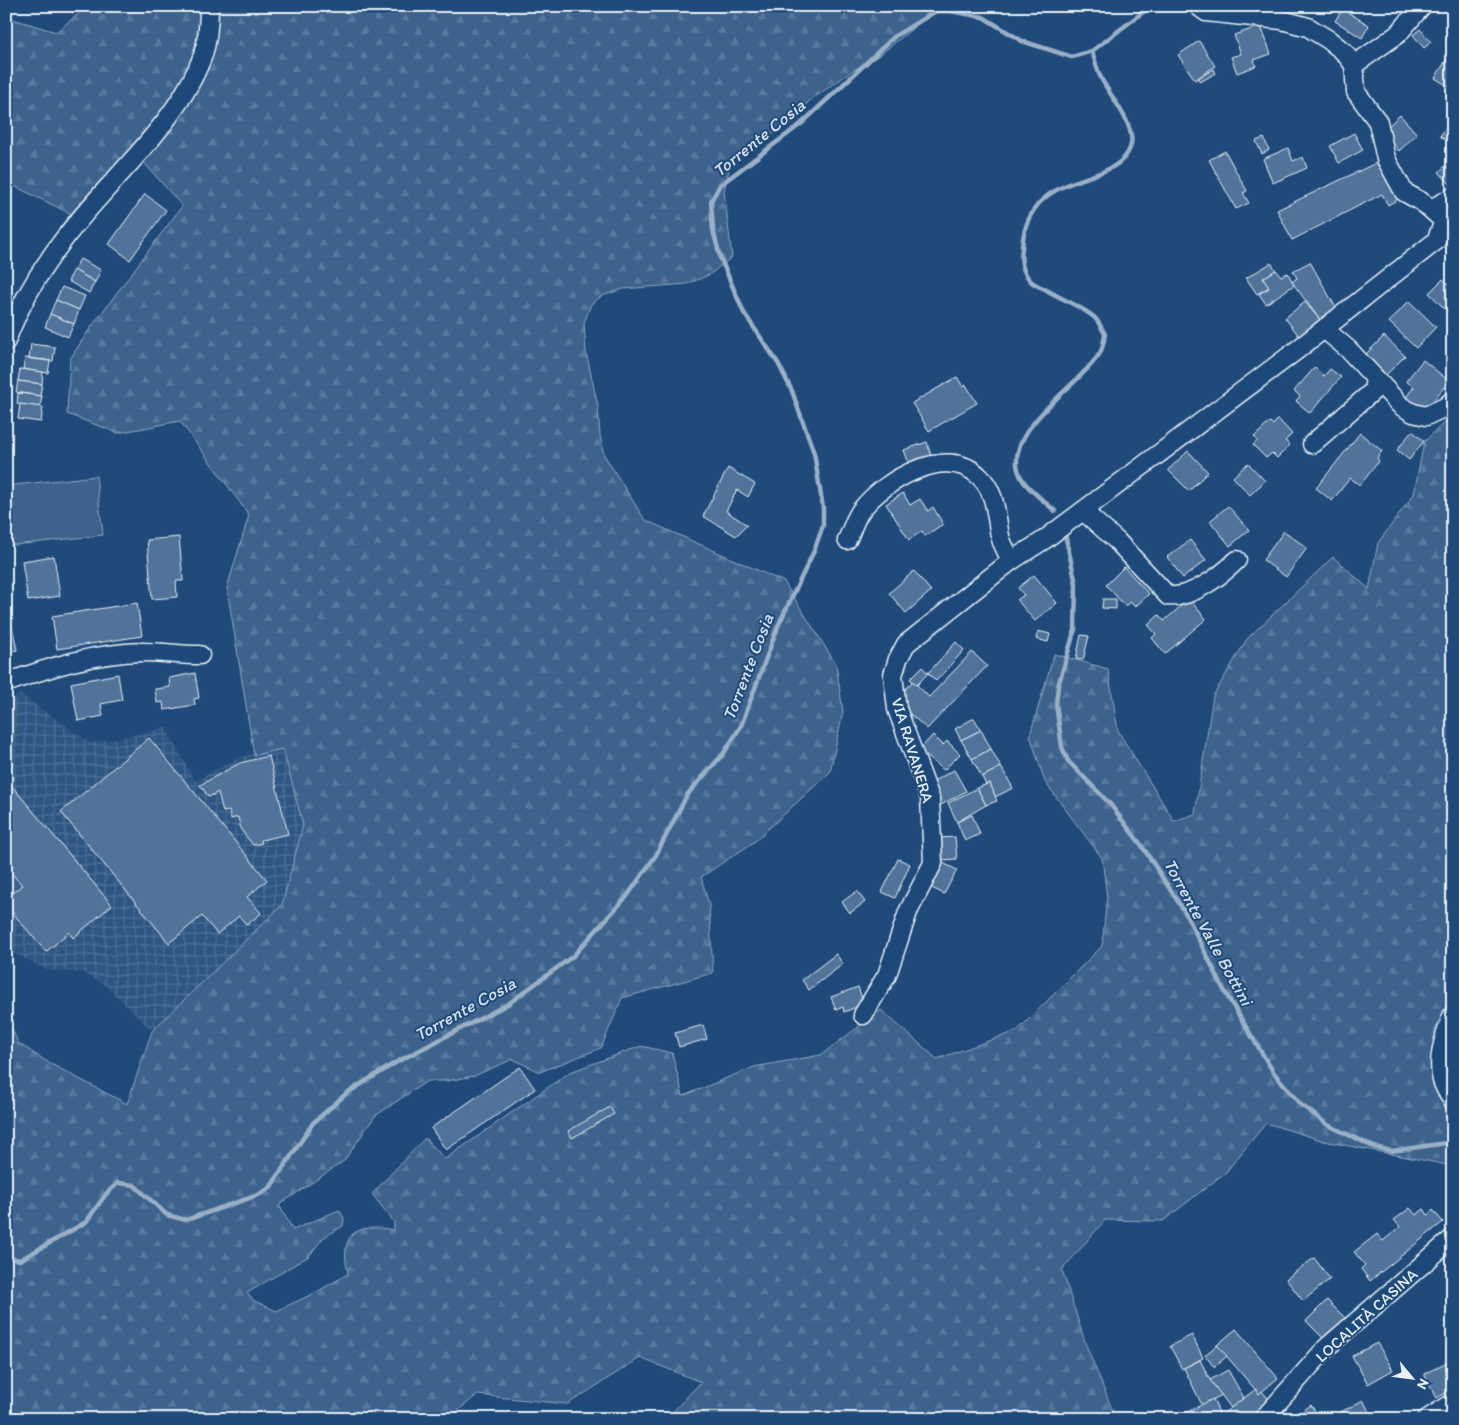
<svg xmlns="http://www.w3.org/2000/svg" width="1459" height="1425" font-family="Itim,sans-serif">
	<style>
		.industrial { fill: url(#industrial-grid) }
		.grass { fill: #3c628c; stroke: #92aac2 }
		.forest { fill: url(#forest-firs); stroke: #92aac2 }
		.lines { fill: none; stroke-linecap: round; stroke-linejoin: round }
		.stream { stroke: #9ab0c7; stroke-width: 4.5 }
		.building { fill: #517399; stroke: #e8f1f8 }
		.minor-casing { stroke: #e8f1f8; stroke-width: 21 }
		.minor { stroke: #1f4a7a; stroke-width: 18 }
		.labels { text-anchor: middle; stroke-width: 4; stroke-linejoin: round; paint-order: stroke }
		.street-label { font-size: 16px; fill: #e8f1f8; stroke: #1f4a7a }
		.water-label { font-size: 18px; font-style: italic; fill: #d4e1ec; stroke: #1f4a7a }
	</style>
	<defs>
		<pattern id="industrial-grid" width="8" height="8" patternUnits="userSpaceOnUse" patternTransform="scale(1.25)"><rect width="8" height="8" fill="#2e5683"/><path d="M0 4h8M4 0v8" fill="none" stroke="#4c6f95"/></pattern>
		<pattern id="forest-firs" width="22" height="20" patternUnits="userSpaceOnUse" patternTransform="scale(1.25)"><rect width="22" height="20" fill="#3c628c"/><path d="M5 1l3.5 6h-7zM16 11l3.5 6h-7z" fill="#58799d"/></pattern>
	</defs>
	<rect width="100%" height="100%" fill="#1f4a7a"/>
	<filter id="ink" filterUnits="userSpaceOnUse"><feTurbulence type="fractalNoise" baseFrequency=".02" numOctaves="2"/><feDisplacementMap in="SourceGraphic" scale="10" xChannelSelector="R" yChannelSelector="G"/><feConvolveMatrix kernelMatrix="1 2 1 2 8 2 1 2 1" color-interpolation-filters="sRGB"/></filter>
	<g filter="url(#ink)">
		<polygon class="industrial" points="20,694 90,743 150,732 165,726 195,781 239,757 283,749 303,825 282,905 152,1031 105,985 83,973 47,970 6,949 6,698 11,701"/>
		<polygon class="grass" points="96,476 103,535 6,546 6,486"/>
		<path class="forest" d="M 88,6 L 941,6 L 878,56 L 852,71 L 808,102 L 789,125 L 737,154 L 730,165 L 724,191 L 732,257 L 709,275 L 687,284 L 623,289 L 602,296 L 591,304 L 584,323 L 586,352 L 598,406 L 600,436 L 604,455 L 645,520 L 784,582 L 836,664 L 843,712 L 830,772 L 754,842 L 701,877 L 709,905 L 713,973 L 622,998 L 601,1048 L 540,1072 L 513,1059 L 474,1076 L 447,1081 L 427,1081 L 375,1116 L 344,1161 L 279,1205 L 293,1230 L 339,1210 L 344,1218 L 343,1226 L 323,1238 L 309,1256 L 247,1293 L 253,1300 L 276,1311 L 313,1294 L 348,1274 C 339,1233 355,1223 394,1230 L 394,1222 L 372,1194 L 425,1138 L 445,1159 L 570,1072 L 641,1046 L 672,1053 L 683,1096 L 754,1067 L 821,1055 L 881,1010 L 937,1059 L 1017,1031 L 1102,946 L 1107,897 L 1102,858 L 1045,782 L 1030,735 L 1054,654 L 1108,669 L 1118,731 L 1174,821 L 1195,814 L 1213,696 L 1247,639 L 1333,557 L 1369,589 L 1378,543 L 1414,494 L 1424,442 L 1453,414 L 1453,1016 L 1439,1086 L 1453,1115 L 1453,1166 L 1324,1141 L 1266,1123 L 1226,1172 L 1163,1221 L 1105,1220 L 1062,1270 L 1086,1345 L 1116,1419 L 666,1419 L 701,1382 L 640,1358 L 568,1404 L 477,1395 L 448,1419 L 6,1419 L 6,1015 L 18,1043 L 49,1063 L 127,1104 L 152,1031 L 282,905 L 303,825 L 283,749 L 254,755 L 227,588 L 249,515 L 180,421 L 118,433 L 67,414 L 70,359 L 89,330 L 182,206 L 131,148 L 71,214 L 6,182 L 6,17 L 56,32 Z"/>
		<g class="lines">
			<g class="stream">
				<path d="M 1055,511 C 1045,502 1032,492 1024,482 C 991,436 1080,387 1100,353 C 1103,348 1104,340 1105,334 C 1102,329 1099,322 1095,318 C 1083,307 1059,298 1045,289 C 1040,287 1032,284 1029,279 C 1019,267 1021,254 1023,239 C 1034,167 1114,189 1130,148 C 1138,128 1111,97 1102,80 C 1097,71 1095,60 1092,51"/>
				<polyline points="1065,534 1076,584 1075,629 1058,686 1056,704 1062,747 1068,761 1110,804 1142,846 1186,914 1226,994 1274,1073 1300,1104 1328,1125 1374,1147 1392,1151 1453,1142"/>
				<polyline points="6,1257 20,1260 86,1222 106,1194 118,1183 134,1185 167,1215 186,1220 258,1195 270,1188 313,1123 347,1093 395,1063 508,1004 573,956 628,895 656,855 687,795 724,753 741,726 778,626 814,551 823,525 823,508 814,453 792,391 778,363 744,313 720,257 713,230 711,201 720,185 801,124 895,36 936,11 950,11 983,17 1022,41 1072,57 1092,51 1151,6"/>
			</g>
		</g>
		<g class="building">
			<polygon points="1342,9 1369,25 1362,38 1335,21"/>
			<polygon points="1261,26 1271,54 1254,60 1256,66 1237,73 1231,57 1241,54 1234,35"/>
			<polygon points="1420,29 1431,42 1424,48 1413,35"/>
			<polygon points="1199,41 1215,66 1195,80 1178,55"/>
			<polygon points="1450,54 1453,55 1453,89 1435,78"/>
			<polygon points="1214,69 1216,73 1200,82 1198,78"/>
			<polygon points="1400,115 1417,134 1399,151 1382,132"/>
			<polygon points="1450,122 1453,124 1453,145 1440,136"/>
			<polygon points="1354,133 1363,150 1339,163 1330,146"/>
			<polygon points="1264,138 1269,150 1262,154 1256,141"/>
			<polygon points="1288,148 1293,161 1303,157 1307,168 1273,183 1263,159"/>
			<polygon points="1225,151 1247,191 1243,193 1249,203 1236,209 1209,160"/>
			<polygon points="1376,163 1402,197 1388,205 1382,194 1292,240 1277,210"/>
			<polygon points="1446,165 1449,169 1453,166 1453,182 1450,184 1439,172"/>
			<polygon points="145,194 166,210 130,260 109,244"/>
			<polygon points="80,259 101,270 95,282 74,270"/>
			<polygon points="1310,262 1336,308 1320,320 1292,282 1297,278 1293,271"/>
			<polygon points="1271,263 1276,270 1263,278 1269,287 1257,294 1246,278"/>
			<polygon points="74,270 95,282 89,293 68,281"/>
			<polygon points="1276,270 1281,276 1288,273 1294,285 1266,304 1259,294 1269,288 1263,278"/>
			<polygon points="1443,279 1449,285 1453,284 1453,317 1429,293"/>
			<polygon points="62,287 85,296 79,310 56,300"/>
			<polygon points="56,300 79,310 74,324 50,314"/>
			<polygon points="1409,301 1436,327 1416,348 1389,322"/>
			<polygon points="1305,302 1320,320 1299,336 1285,318"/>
			<polygon points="50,314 74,324 68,337 45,327"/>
			<polygon points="1384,336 1405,356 1385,376 1365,355"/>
			<polygon points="31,344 55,347 53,361 29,358"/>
			<polygon points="25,358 50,361 48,373 23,369"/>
			<polygon points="1423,360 1449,381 1433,401 1436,403 1428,414 1406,397 1414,387 1406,381"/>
			<polygon points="1315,367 1324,376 1330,369 1341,377 1310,413 1296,401 1300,396 1294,391"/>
			<polygon points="20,369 43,372 42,384 18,381"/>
			<polygon points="957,377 963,387 966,385 977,403 929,431 912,403"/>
			<polygon points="18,381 42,384 40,396 16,392"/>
			<polygon points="18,393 42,396 40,407 17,404"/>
			<polygon points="20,404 43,407 41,422 18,419"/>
			<polygon points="1278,419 1292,434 1285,441 1290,445 1277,458 1272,453 1266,458 1253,445 1258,440 1254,437 1270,422 1273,425"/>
			<polygon points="1412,431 1424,441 1409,460 1397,450"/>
			<polygon points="1360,433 1382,451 1377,458 1379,461 1360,485 1350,478 1332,501 1316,488"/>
			<polygon points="927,442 931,456 909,464 904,450"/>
			<polygon points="1188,451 1208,472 1189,491 1168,470"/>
			<polygon points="1248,463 1265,481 1250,495 1233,477"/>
			<polygon points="728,468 755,484 748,497 737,490 726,511 747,525 736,536 703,516"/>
			<polygon points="903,493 910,505 920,499 928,511 933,507 943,524 925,536 922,531 909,540 886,504"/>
			<polygon points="1228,506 1249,530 1230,546 1210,521"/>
			<polygon points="1284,531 1307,548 1286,577 1263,560"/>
			<polygon points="179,537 183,581 176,581 177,597 152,599 147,540"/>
			<polygon points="1190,540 1206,560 1183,578 1167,557"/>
			<polygon points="54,556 60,596 28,601 22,561"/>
			<polygon points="1124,567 1149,594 1135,607 1130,602 1125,606 1106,585"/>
			<polygon points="914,571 931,591 906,613 889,593"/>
			<polygon points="1034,575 1057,603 1035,621 1017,600 1024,595 1018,588"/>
			<polygon points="1103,599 1116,599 1116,609 1102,608"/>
			<polygon points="1189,599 1206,619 1165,654 1152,638 1156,634 1148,625 1159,615 1164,621"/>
			<polygon points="137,603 142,636 57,649 52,616"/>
			<polygon points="11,621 17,650 6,652 6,622"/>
			<polygon points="1038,631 1050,634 1048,642 1036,639"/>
			<polygon points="1081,635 1089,636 1083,660 1076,659"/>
			<polygon points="956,642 964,650 936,681 928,673"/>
			<polygon points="972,652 987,666 927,729 899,704 899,696 913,681 929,697"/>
			<polygon points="922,667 928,673 917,685 910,679"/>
			<polygon points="195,673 199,698 194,699 195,705 164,710 163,702 157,703 155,689 170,687 169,678"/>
			<polygon points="118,674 122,700 101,704 103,716 78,721 71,683"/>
			<polygon points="974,718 981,730 961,740 955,729"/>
			<polygon points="981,730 991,749 972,759 961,740"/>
			<polygon points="933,735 943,745 947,741 960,754 944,770 919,750"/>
			<polygon points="149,738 267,880 247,897 261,913 247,925 239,916 217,934 202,916 169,943 61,812"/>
			<polygon points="991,749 1001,767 982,777 972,759"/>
			<polygon points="269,756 288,834 261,840 262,843 253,845 241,830 238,817 231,819 229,811 223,812 218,792 209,797 200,785 240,763"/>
			<polygon points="1001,767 1013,788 995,797 990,783 986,785 982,777"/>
			<polygon points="954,770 966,791 941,805 930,783"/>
			<polygon points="6,779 112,905 73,938 69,932 46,952 6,905 6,898 22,885 6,867"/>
			<polygon points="990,783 997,801 986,805 977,788"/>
			<polygon points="977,788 986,805 957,822 948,803"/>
			<polygon points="972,815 980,834 965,841 957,822"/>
			<polygon points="955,837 957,859 940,860 939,838"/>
			<polygon points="898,859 910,864 895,898 882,892"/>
			<polygon points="941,862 957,870 944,894 928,886"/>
			<polygon points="857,891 865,902 850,913 842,902"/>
			<polygon points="836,954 843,964 809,990 802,980"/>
			<polygon points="858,987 864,1004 844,1012 843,1007 836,1010 831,997"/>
			<polygon points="703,1025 707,1039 679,1047 675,1033"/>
			<polygon points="520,1067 535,1089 446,1150 431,1128"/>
			<polygon points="610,1107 614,1114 572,1138 568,1131"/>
			<polygon points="1410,1208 1416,1215 1424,1209 1428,1215 1433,1210 1443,1222 1370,1281 1361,1269 1365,1265 1354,1252 1377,1234 1383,1241 1400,1227 1394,1220"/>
			<polygon points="1314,1258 1330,1279 1303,1301 1286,1279"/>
			<polygon points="1327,1300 1347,1320 1326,1341 1306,1321"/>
			<polygon points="1236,1329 1278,1378 1259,1394 1217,1345"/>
			<polygon points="1192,1335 1203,1358 1182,1369 1170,1346"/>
			<polygon points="1377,1343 1393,1370 1368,1384 1352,1356"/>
			<polygon points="1217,1345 1227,1356 1214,1367 1205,1355"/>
			<polygon points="1200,1360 1210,1380 1222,1395 1202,1405 1184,1368"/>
			<polygon points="1447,1362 1453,1372 1453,1396 1451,1398 1448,1392 1437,1398 1424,1374"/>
			<polygon points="1228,1370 1244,1398 1231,1408 1210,1380"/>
			<polygon points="1256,1389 1259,1394 1262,1391 1273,1405 1254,1419 1216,1419"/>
			<polygon points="1213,1399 1220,1415 1216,1419 1173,1419"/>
			<polygon points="1363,1400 1373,1419 1345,1419 1341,1412"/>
			<polygon points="1311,1405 1320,1419 1291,1419"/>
		</g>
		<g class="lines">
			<g class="minor-casing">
				<g id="minor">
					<polyline points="1354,65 1398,34 1422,6"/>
					<polyline points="1431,209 1453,197"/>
					<polyline points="1324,329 1348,349 1401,406 1413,413 1426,416 1445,407 1453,400"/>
					<path d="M 6,341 C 19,306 41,269 64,239 C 108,180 177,126 203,55 C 208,39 209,23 209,6"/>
					<polyline points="1312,444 1373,391 1375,378"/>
					<path d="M 1083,511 L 1117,541 L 1168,596 C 1190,599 1221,576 1237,560"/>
					<path d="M 847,540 C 852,530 855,517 862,509 C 885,480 946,444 979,476 C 996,491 996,516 1000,536 C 1002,545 1008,553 1011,561"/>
					<path d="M 6,683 C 50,667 95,653 142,652 C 161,652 180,655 200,655"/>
					<path d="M 1453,1014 C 1445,1033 1436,1059 1442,1080 C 1444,1087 1449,1095 1453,1101"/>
					<polyline points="863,1015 887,975 908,912 933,863 930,798 897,709 893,675 898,659 906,644 1011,561 1044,540 1297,350 1436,241 1444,221 1422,202 1404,192 1386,159 1378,122 1356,92 1354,65 1344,52 1329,40 1308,27 1282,20 1206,12 1198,6"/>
					<polyline points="1263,1419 1327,1347 1453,1238"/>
					<polyline points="1427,1419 1453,1403"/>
				</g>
			</g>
			<use href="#minor" class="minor"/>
		</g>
	</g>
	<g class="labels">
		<g class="street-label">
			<text transform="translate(913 750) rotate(73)" y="6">VIA RAVANERA</text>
			<text transform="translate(1366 1315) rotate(-42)" y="6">LOCALITÀ CASINA</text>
		</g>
		<g class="water-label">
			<text transform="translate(759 138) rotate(-39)" y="6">Torrente Cosia</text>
			<text transform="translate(748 667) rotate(-69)" y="6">Torrente Cosia</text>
			<text transform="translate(1208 932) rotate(61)" y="6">Torrente Valle Bottini</text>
			<text transform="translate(465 1009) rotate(-29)" y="6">Torrente Cosia</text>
		</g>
	</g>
	<rect width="1459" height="1425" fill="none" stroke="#1f4a7a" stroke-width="25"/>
	<rect x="12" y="12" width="1434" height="1400" fill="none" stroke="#e8f1f8" stroke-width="2" filter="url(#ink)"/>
	<g transform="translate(1412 1378) rotate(119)" stroke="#1f4a7a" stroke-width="4" paint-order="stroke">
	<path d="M0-4L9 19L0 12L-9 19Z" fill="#e8f1f8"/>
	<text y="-8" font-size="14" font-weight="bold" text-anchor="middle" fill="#e8f1f8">N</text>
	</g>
</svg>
